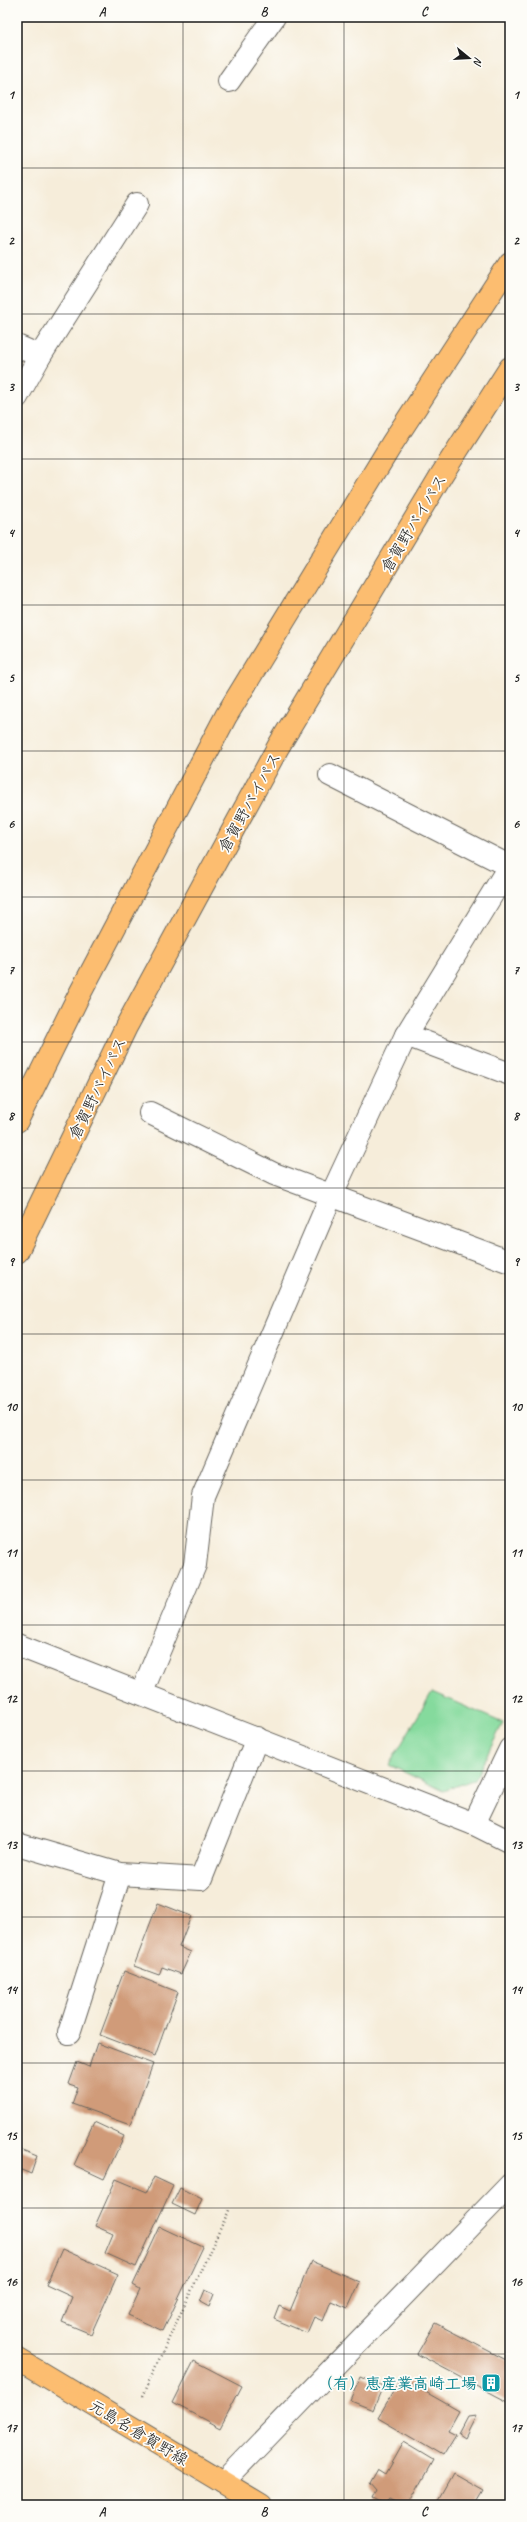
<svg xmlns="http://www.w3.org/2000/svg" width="527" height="2522" font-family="Caveat,'Klee One',sans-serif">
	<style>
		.green { fill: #85da9d; stroke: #507b5c }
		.building { fill: #d09b79 }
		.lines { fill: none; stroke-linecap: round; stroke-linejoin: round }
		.minor-casing { stroke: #68655e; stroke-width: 24 }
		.major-casing { stroke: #68655e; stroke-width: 24 }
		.highway-casing { stroke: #68655e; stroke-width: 24 }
		.path { stroke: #68655e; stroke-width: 2.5; stroke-dasharray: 1 3; stroke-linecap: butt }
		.minor { stroke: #fff; stroke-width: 22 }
		.major { stroke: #fcbd6f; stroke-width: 22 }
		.highway { stroke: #fcbd6f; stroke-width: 22 }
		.grid { fill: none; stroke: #1c1c1c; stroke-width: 1; stroke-opacity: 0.55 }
		.labels { text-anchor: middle; stroke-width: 3.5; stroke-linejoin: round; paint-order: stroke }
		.street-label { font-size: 16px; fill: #1c1c1c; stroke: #fdfcf7 }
		.culture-label { font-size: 16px; font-weight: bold; fill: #0d838f; stroke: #fdfcf7; text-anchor: end }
		.neatline { fill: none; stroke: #1c1c1c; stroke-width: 1.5 }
		.grid-label { font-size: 13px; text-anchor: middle; font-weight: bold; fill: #1c1c1c }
	</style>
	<rect width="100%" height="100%" fill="#fdfcf7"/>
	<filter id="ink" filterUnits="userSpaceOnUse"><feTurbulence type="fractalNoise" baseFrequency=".025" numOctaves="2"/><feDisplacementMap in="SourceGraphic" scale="8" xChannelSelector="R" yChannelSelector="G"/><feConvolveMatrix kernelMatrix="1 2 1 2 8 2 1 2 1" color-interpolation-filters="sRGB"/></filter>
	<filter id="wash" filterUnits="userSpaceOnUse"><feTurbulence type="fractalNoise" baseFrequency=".012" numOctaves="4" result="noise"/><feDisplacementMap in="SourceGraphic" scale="16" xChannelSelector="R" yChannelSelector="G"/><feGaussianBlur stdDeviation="0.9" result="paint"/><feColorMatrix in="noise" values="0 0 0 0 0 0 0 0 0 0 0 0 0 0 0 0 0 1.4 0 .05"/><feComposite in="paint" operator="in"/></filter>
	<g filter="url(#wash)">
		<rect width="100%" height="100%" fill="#f6edda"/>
		<polygon class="green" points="432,1692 503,1723 475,1779 444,1791 389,1765"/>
		<g id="blocks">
			<g class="building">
				<polygon points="158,1903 191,1916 179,1947 191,1952 181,1974 162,1967 159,1975 134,1966"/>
				<polygon points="124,1971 178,1992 155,2056 100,2035"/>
				<polygon points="97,2043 153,2064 130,2125 72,2104 78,2087 69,2084 77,2062 89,2067"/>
				<polygon points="94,2122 124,2136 104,2179 74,2165"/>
				<polygon points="17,2148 37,2156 31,2174 19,2169 17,2174"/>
				<polygon points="154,2177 173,2186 136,2267 105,2253 113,2234 95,2226 116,2179 147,2192"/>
				<polygon points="180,2188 202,2199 195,2215 172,2204"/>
				<polygon points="160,2227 203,2247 163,2331 128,2315 140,2289 133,2285"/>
				<polygon points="62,2249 118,2274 91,2334 62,2322 72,2297 46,2285"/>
				<polygon points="311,2261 360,2282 348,2308 331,2301 323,2321 314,2317 307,2333 274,2319 279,2306 290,2311"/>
				<polygon points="205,2290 214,2294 209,2307 200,2302"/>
				<polygon points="435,2323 510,2362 510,2403 417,2354"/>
				<polygon points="194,2361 242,2386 220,2428 173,2403"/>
				<polygon points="361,2377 383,2386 373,2410 351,2401"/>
				<polygon points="401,2378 459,2411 448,2431 456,2435 443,2456 378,2418"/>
				<polygon points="476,2416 465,2438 459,2434 468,2417"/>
				<polygon points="403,2442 433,2460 408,2505 399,2505 389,2500 384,2505 372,2499 376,2491 369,2483 377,2469 385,2474"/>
				<polygon points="454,2473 484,2490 475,2505 436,2505"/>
			</g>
		</g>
	</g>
	<g filter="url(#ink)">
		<use href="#blocks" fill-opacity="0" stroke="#68655e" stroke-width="1"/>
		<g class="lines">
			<g class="minor-casing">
				<g id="minor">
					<polyline points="229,81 274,17"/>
					<polyline points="17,346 40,356"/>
					<polyline points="17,397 40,356 137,204"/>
					<polyline points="330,775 509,866"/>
					<polyline points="406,1035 510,1074"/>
					<polyline points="150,1113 274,1174 510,1262"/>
					<polyline points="17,1645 474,1824 510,1842"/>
					<polyline points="142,1692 195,1565 203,1496 331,1196 406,1035 510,865"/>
					<polyline points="474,1824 510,1749"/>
					<polyline points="17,1844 120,1874 201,1879 257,1738"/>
					<polyline points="69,2033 120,1874"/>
					<polyline points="223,2482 510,2185"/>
				</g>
			</g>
			<g class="major-casing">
				<polyline id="major" points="17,2359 261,2505"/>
			</g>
			<g class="highway-casing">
				<g id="highway">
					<polyline points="17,1121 76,1001 226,716 393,442 510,263"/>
					<polyline points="17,1252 126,1027 278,747 442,474 510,368"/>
				</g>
			</g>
			<polyline class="path" points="142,2396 230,2208"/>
			<use href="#minor" class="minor"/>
			<use href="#major" class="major"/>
			<use href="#highway" class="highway"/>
		</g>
	</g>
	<path class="grid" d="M 183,17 L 183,2505M 344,17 L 344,2505M 17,168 L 510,168M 17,314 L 510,314M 17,459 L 510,459M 17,605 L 510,605M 17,751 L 510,751M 17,897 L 510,897M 17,1042 L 510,1042M 17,1188 L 510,1188M 17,1334 L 510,1334M 17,1480 L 510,1480M 17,1625 L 510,1625M 17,1771 L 510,1771M 17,1917 L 510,1917M 17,2063 L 510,2063M 17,2208 L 510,2208M 17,2354 L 510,2354"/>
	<defs>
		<g id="building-square" transform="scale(1)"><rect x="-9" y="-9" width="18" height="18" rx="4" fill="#0f9aa8" stroke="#fdfcf7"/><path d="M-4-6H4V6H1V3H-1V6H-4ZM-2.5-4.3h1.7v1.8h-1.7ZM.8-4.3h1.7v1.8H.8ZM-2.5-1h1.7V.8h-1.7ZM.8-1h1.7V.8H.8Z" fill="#fff"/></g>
	</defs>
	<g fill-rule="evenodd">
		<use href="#building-square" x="491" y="2383"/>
	</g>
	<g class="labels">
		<g class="street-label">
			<text transform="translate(413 523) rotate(-59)" y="6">倉賀野バイパス</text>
			<text transform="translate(249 802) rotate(-61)" y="6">倉賀野バイパス</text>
			<text transform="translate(97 1088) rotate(-64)" y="6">倉賀野バイパス</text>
			<text transform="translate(139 2432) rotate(31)" y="6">元島名倉賀野線</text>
		</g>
		<g class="culture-label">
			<text x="477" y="2389">（有）恵産業高崎工場</text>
		</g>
	</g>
	<rect width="527" height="2522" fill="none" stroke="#fdfcf7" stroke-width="44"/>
	<g transform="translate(469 58) rotate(108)" stroke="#fdfcf7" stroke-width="3" paint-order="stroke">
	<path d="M0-3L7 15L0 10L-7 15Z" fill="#1c1c1c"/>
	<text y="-6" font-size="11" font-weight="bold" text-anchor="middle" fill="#1c1c1c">N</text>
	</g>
	<rect x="22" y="22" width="483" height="2478" class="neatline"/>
	<g class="grid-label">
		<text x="102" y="16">A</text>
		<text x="264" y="16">B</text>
		<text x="424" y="16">C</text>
		<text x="11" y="99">1</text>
		<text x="516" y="99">1</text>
		<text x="11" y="245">2</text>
		<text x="516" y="245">2</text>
		<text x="11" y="391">3</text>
		<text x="516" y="391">3</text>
		<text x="11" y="537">4</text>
		<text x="516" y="537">4</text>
		<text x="11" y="682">5</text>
		<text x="516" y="682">5</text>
		<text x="11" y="828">6</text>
		<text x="516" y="828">6</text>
		<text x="11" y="974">7</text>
		<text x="516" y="974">7</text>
		<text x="11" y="1120">8</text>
		<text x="516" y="1120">8</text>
		<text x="11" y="1266">9</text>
		<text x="516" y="1266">9</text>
		<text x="11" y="1411">10</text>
		<text x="516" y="1411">10</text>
		<text x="11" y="1557">11</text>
		<text x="516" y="1557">11</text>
		<text x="11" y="1703">12</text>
		<text x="516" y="1703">12</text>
		<text x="11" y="1849">13</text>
		<text x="516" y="1849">13</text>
		<text x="11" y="1994">14</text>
		<text x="516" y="1994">14</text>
		<text x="11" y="2140">15</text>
		<text x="516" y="2140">15</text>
		<text x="11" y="2286">16</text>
		<text x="516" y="2286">16</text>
		<text x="11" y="2432">17</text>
		<text x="516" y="2432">17</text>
		<text x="102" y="2516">A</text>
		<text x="264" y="2516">B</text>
		<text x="424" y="2516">C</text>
	</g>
</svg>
